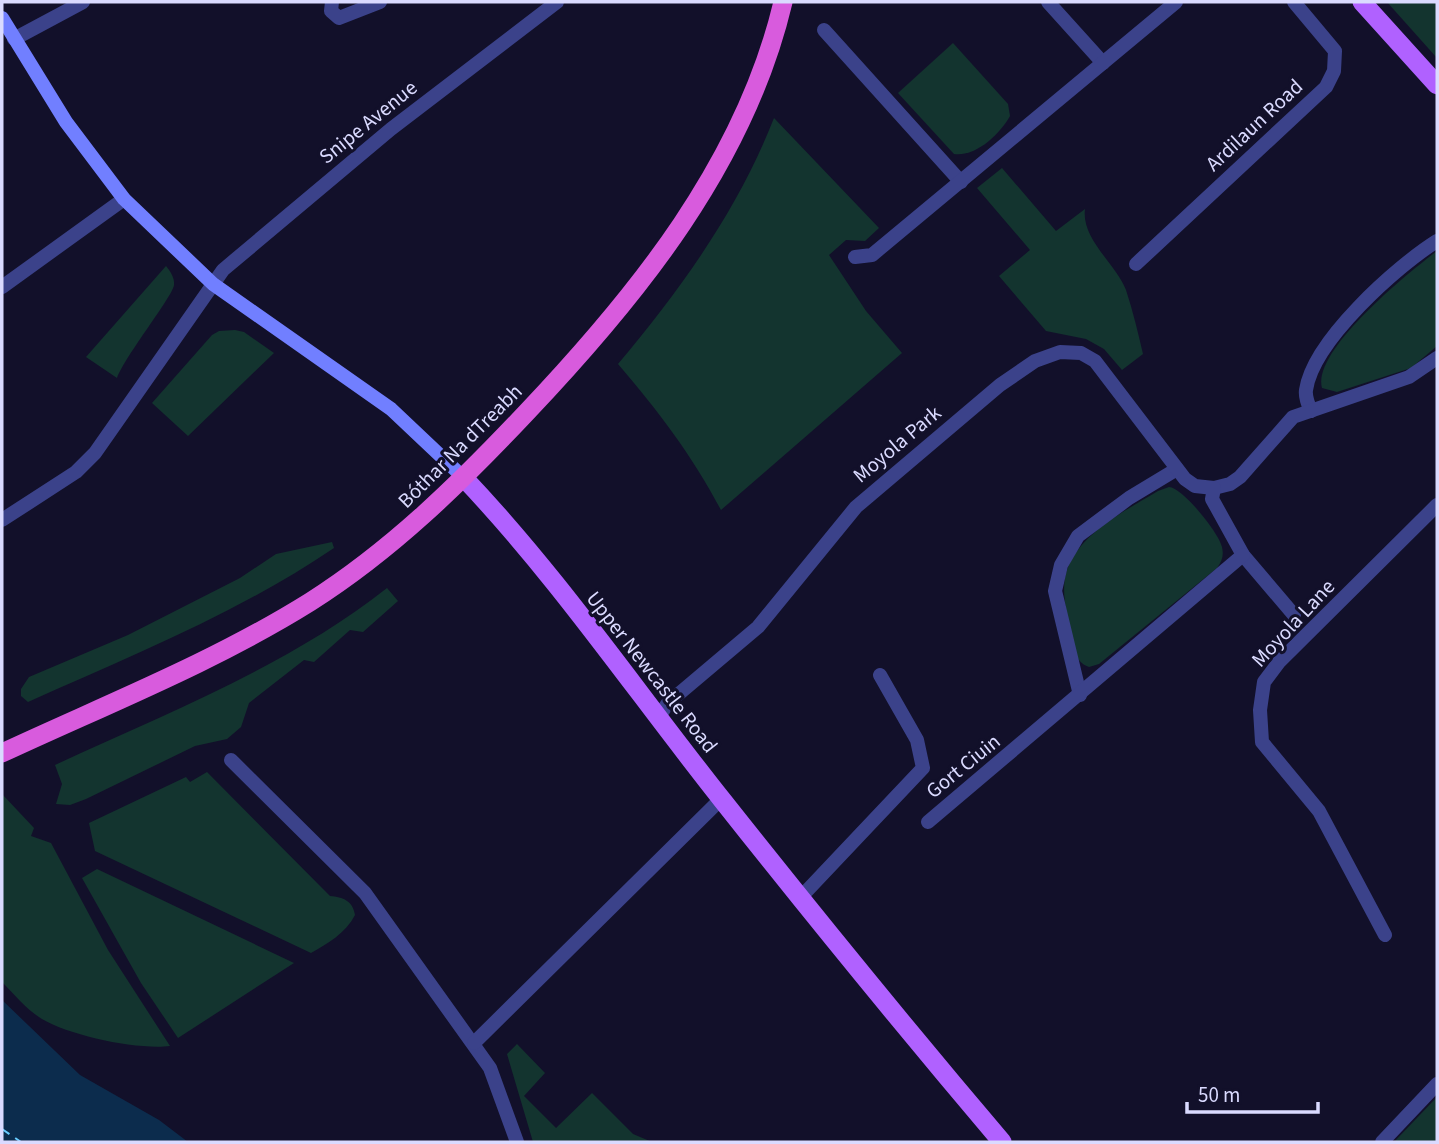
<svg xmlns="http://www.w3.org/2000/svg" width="1439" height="1144" font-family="'Source Sans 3',sans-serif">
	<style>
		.green { fill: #13342f }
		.water { fill: #0c2c4d }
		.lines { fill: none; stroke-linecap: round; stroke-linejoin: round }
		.ferry { stroke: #68ccff; stroke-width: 2; stroke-dasharray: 9 7; stroke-linecap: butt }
		.minor { stroke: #3b428a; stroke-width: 14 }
		.tertiary { stroke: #3b428a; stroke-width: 14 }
		.secondary { stroke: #717fff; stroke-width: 14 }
		.primary { stroke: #b061ff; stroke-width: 19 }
		.trunk { stroke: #d85bdd; stroke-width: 19 }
		.labels { text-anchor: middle; stroke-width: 6; stroke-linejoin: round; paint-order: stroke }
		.street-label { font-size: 21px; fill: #dadaff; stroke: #12102a }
	</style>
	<rect width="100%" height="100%" fill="#12102a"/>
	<g class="green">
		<polygon points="1387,2 1437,2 1437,58"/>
		<path d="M 953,43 L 1008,104 L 1010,116 C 1000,134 976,157 954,154 L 898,93 Z"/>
		<path d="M 774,118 L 879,228 L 865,241 L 846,240 L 829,255 L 866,311 L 902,353 L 721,510 C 691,454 659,412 618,364 C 681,289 738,210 774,118 Z"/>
		<path d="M 1002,168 L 1056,231 L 1085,209 C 1081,239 1116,264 1126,290 C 1133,311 1138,333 1143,354 L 1122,370 L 1104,349 L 1086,339 L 1046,331 L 999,276 L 1030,250 L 977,188 Z"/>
		<path d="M 1437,251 L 1437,346 L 1411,368 L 1337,392 L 1322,388 C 1311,351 1409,272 1437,251 Z"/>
		<path d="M 166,266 C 170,271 175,278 174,285 C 173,296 125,356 117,378 L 86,357 Z"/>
		<polygon points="235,330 244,332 274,353 188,436 152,403 212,335 219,331"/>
		<path d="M 1169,487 C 1183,488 1219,533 1222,547 C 1224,556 1222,561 1217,568 L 1099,664 L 1089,667 C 1073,661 1074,647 1071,632 C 1067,615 1062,595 1065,578 C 1073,536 1125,511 1158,491 Z"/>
		<path d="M 332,542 L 334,548 C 240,612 131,656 28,702 L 21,696 L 21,689 L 29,677 L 128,635 L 240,578 L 276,554 Z"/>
		<path d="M 387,588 L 398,601 L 363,632 L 350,630 L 314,662 L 304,660 L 249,703 L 241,727 L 227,739 L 195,746 L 86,799 L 70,805 L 56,804 L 62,784 L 55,765 C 169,712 288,666 387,588 Z"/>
		<path d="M 207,772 L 330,896 C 343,897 353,901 355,915 C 346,933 327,944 311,953 L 95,851 L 89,823 L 186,777 L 190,782 Z"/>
		<path d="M 2,794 L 34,828 L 31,836 L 51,843 L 108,950 L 170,1046 C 137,1050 71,1036 42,1019 C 27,1010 14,994 2,982 Z"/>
		<polygon points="97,869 294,963 178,1038 141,983 82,878"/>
		<polygon points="517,1044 545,1073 524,1096 556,1128 592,1093 633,1134 652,1142 533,1142 507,1054"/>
		<polygon points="1437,1097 1437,1142 1394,1142"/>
	</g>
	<polygon class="water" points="2,1000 80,1075 159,1120 188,1142 2,1142"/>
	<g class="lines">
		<polyline class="ferry" points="2,1129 21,1142"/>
		<g class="minor">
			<polyline points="332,2 331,11 339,18 380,2"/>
			<polyline points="1048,2 1103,63"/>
			<polyline points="824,30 961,182"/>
			<polyline points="855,257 872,255 1176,2"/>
			<polyline points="1136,264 1326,87 1334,71 1335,51 1294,2"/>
			<polyline points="2,287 124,199"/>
			<path d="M 1311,411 C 1308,404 1305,397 1306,390 C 1313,341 1397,266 1437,241"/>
			<polyline points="1214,488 1230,484 1240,477 1293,417 1409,377 1437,358"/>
			<polyline points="2,520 76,472 95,453 223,270 391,129 557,2"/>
			<polyline points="1080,695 1055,591 1061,565 1078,536 1129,498 1177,469"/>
			<polyline points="660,715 668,703 758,627 856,507 1000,385 1035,361 1060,352 1081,353 1095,361 1185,479 1195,486 1214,488 1212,499 1243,555 1294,615"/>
			<polyline points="231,760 365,893 490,1068 517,1142"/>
			<polyline points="928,822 1243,555"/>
			<polyline points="801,897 923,768 917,740 880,675"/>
			<polyline points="1385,935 1319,811 1262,742 1260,710 1264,682 1279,662 1437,505"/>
			<polyline points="474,1043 721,799"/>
			<polyline points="1382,1142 1437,1084"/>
		</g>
		<polyline class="tertiary" points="14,39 83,2"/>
		<polyline class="secondary" points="2,18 66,122 124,199 213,284 391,409 464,478"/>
		<g class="primary">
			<polyline points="1362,2 1437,85"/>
			<path d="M 464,478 C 559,578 637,693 723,801 C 814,916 907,1030 1002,1142"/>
		</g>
		<path class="trunk" d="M 2,753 C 105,705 214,662 310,602 C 392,550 460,483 526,413 C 637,296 745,163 783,2"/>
	</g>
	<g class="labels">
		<g class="street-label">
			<text transform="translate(368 122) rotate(-39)" y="7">Snipe Avenue</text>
			<text transform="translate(1254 125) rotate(-43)" y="7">Ardilaun Road</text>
			<text transform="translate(897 444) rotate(-40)" y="7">Moyola Park</text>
			<text transform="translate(460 446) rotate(-45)" y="7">Bóthar Na dTreabh</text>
			<text transform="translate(1293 623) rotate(-47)" y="7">Moyola Lane</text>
			<text transform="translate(652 672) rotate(52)" y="7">Upper Newcastle Road</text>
			<text transform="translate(963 766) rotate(-39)" y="7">Gort Ciuin</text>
		</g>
	</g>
	<rect width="1439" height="1144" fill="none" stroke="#dadaff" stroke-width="7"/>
	<path d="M1187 1102v10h131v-10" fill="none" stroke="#dadaff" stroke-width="3.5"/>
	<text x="1198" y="1102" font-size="21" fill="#dadaff" stroke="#12102a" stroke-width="5" paint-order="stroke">50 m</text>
</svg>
